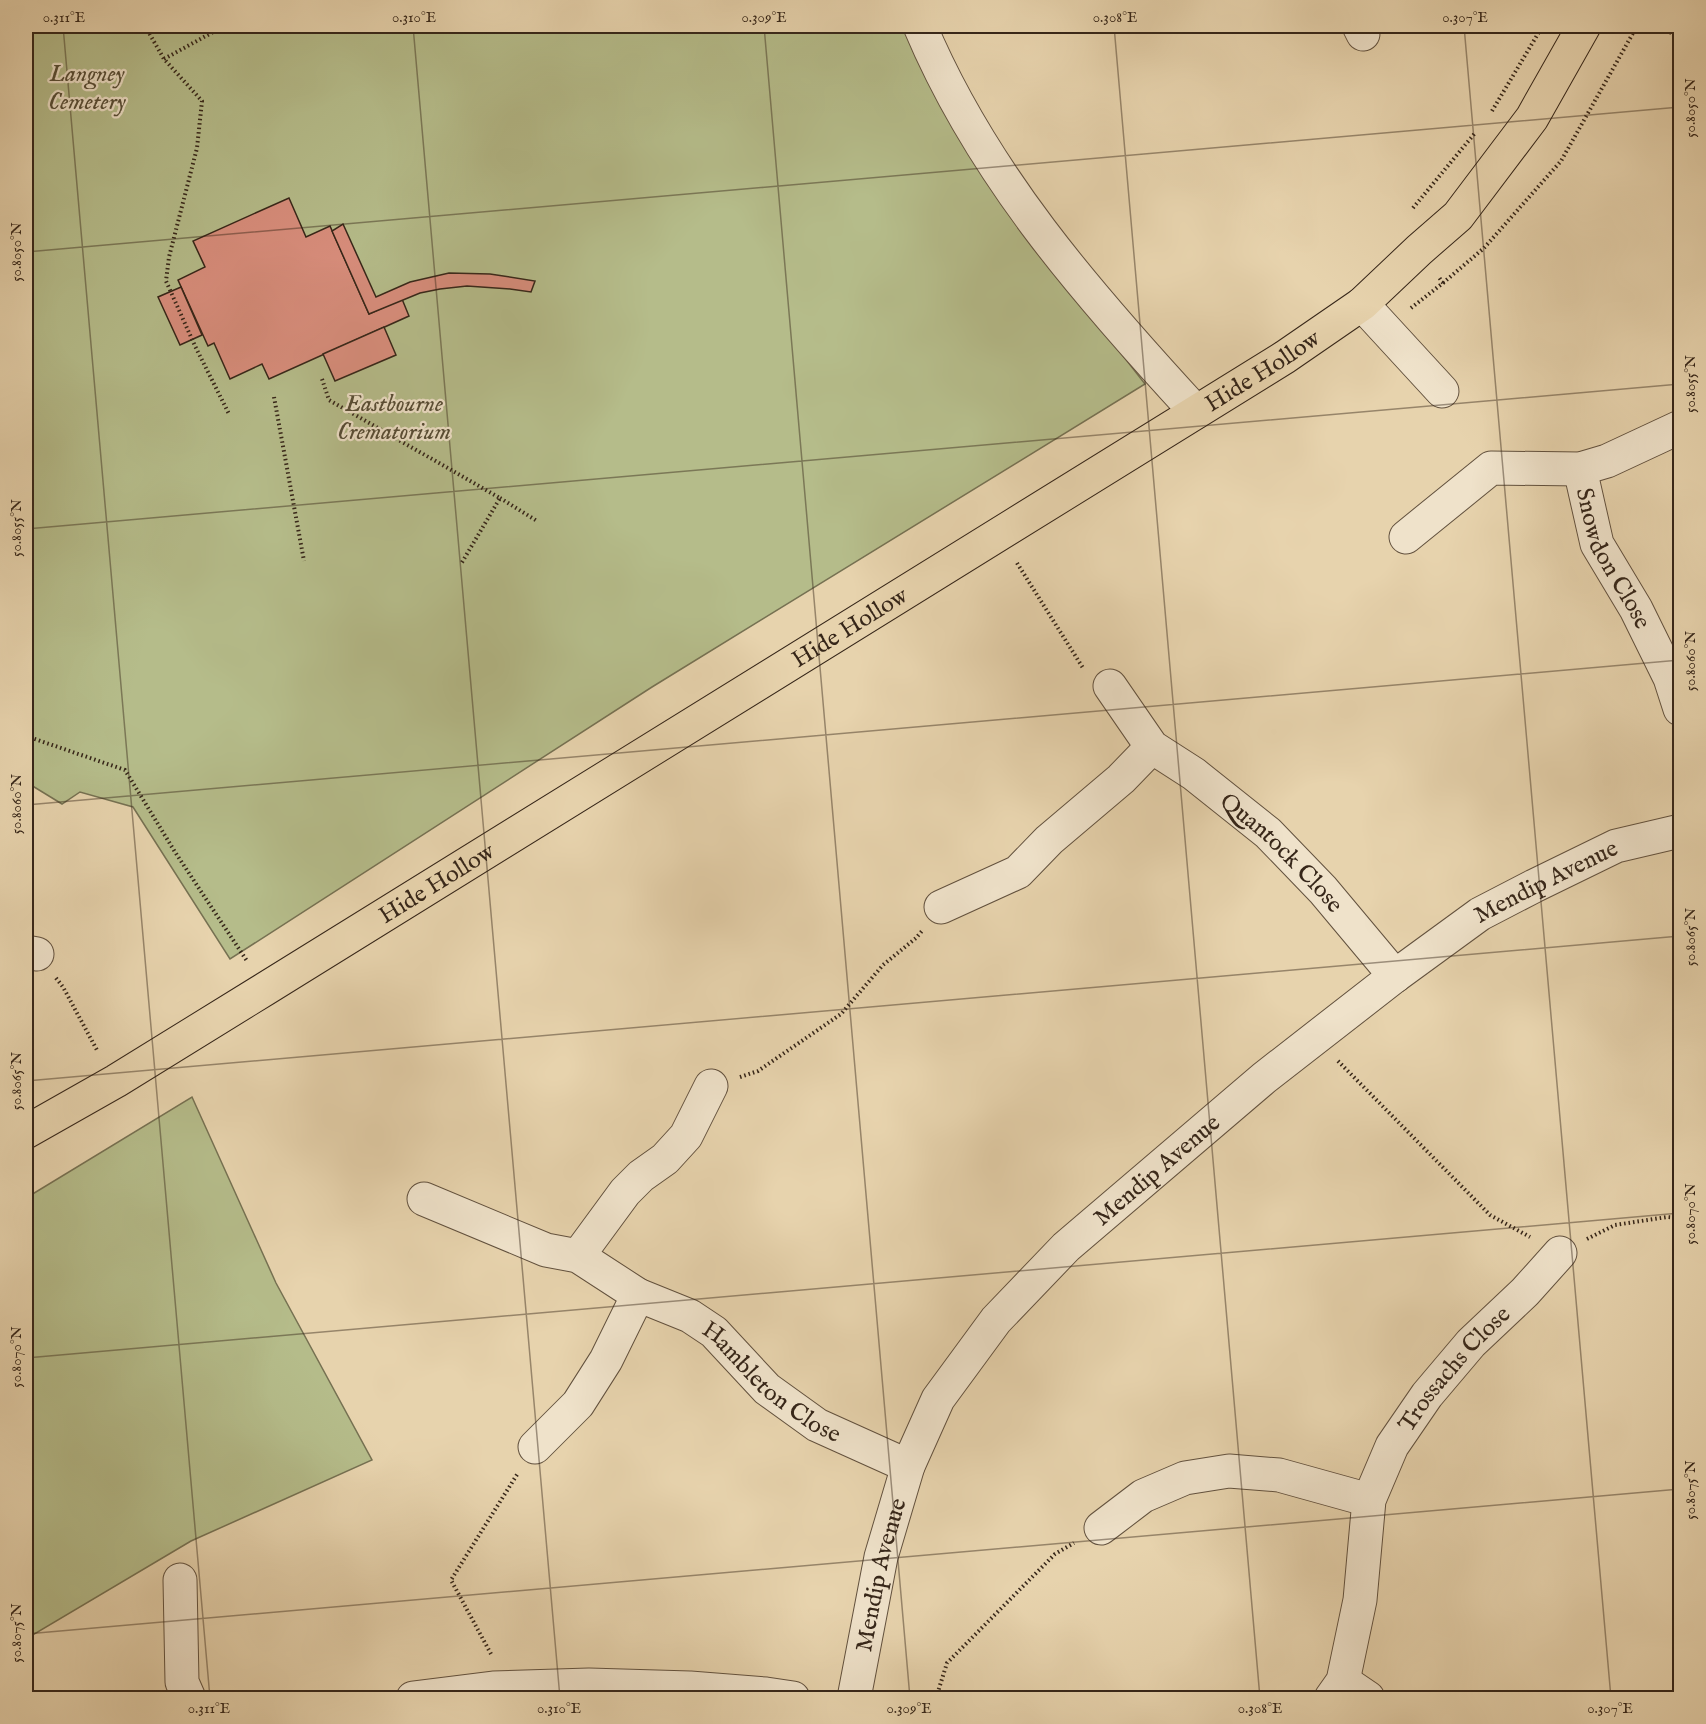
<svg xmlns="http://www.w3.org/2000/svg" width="1706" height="1724" font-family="'IM FELL English',serif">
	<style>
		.green { fill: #b5bc8a; stroke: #767152; stroke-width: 1.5 }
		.building { fill: #d98e7d; stroke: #362619; stroke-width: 1.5 }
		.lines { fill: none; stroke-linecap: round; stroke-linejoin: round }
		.minor-casing { stroke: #62513e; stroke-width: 35 }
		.major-casing { stroke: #362619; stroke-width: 35 }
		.path { stroke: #362619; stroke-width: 4; stroke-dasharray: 1.5 3; stroke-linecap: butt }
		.minor { stroke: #efe2ca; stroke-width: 33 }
		.major { stroke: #e7d3ad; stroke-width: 33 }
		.ticks { fill: none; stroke: #362619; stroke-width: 1.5; stroke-opacity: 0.45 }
		.labels { text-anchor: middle; stroke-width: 4.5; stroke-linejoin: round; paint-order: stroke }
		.park-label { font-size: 24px; font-style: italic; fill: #564c35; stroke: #efe2ca }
		.street-label { font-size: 24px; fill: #362619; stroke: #efe2ca }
		.neatline { fill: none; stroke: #362619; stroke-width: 2 }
		.ticks-label { font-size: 15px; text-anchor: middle; fill: #362619 }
	</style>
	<rect width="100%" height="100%" fill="#e7d3ad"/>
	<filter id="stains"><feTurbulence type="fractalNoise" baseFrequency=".00333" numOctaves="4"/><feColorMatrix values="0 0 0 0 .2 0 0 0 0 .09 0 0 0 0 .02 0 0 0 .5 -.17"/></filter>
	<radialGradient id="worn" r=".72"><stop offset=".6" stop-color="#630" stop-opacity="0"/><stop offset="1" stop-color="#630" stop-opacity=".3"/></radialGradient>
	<g class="green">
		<polygon points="26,26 904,26 984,177 1145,384 652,687 230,959 133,807 80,792 62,804 26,782"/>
		<polygon points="192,1097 276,1283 372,1460 191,1541 26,1639 26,1198"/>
	</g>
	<g class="building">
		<polygon points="289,198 306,237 330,226 369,314 402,299 409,316 269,379 262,364 230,379 214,343 208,346 178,280 205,267 193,241"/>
		<polygon points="343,224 376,297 410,282 449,273 490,274 535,281 531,292 510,289 467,286 440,289 420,293 369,314 332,231"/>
		<polygon points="181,287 202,335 180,345 158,297"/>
		<polygon points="384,327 396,355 335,381 323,354"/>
	</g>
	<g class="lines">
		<g class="minor-casing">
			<g id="minor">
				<path d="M 920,26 C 982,174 1088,295 1196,412"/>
				<polyline points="1359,26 1363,34"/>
				<polyline points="1362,304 1442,391"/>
				<path id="s1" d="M 1580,469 L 1597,544 L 1636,609 L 1670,678 L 1680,709"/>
				<polyline points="1406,537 1491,468 1580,469 1607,461 1680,427"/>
				<path id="s2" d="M 1110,686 L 1152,747 L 1194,774 L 1268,833 L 1323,890 L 1395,976"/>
				<polyline points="941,907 1018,872 1049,840 1121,779 1152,747"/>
				<polyline points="26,952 37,954"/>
				<path id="s3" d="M 424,1199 L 546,1250 L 578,1256 L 638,1295 L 690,1316 L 714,1332 L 767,1389 L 817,1425 L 908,1466"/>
				<polyline points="578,1256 625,1192 641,1176 665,1159 686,1136 711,1086"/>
				<polyline points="535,1447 578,1404 606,1360 638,1295"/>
				<polyline points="1101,1528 1143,1496 1185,1478 1229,1471 1279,1475 1369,1500"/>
				<polyline points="180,1580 182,1682 189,1698"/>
				<polyline points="1343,1681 1368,1698"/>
				<polyline points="413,1698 493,1688 589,1685 690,1688 766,1694 793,1698"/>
				<path id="s4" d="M 854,1698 L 881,1557 L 908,1466 L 938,1399 L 996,1320 L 1066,1247 L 1264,1078 L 1395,976 L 1480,914 L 1534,886 L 1616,846 L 1680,831"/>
				<path id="s5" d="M 1331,1698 L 1343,1681 L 1360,1600 L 1369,1500 L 1392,1446 L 1427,1395 L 1471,1343 L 1525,1292 L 1560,1253"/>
			</g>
		</g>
		<g class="major-casing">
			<g id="major">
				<path id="s6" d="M 26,1132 L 116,1081 L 265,989 L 1285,357 L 1362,304 L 1419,250 L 1458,216 L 1532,118 L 1584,26"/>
			</g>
		</g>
		<g class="path">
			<polyline points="145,26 164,59 202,101 197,148 169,257 166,281 195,346 229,414"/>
			<polyline points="1653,26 1680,36"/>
			<polyline points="164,59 224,26"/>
			<polyline points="1492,111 1539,32"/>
			<polyline points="1413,208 1475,133"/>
			<polyline points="1443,283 1484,248 1561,161 1637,26"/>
			<polyline points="1411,308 1443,283 1438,276"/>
			<polyline points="322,379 329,400 500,498 461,564"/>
			<polyline points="274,397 304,561"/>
			<polyline points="500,498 537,521"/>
			<polyline points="1017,563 1083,668"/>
			<polyline points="26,736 125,770 175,852 247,961"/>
			<polyline points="56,978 63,987 98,1052"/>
			<polyline points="1338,1061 1490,1215 1530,1237"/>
			<polyline points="740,1077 758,1071 841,1014 883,965 916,938 922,931"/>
			<polyline points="1587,1239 1615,1225 1667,1217 1680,1218"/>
			<polyline points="491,1654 451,1580 518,1473"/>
			<polyline points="936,1698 947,1663 1055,1554 1074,1543"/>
		</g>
		<use href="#minor" class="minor"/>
		<use href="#major" class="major"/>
	</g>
	<path class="ticks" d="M 63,26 L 210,1698M 413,26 L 560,1698M 764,26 L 910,1698M 1114,26 L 1260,1698M 1464,26 L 1611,1698M 26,252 L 1680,107M 26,529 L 1680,384M 26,805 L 1680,660M 26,1081 L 1680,936M 26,1358 L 1680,1213M 26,1634 L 1680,1489"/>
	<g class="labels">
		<g class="park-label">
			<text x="87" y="81">Langney<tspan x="87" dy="28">Cemetery</tspan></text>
			<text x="394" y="411">Eastbourne<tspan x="394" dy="28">Crematorium</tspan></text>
		</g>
		<g class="street-label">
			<text dy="8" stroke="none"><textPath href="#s6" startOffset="1452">Hide Hollow</textPath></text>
			<text dy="8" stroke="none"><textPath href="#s1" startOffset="96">Snowdon Close</textPath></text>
			<text dy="8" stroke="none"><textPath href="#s6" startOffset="966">Hide Hollow</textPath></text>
			<text dy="8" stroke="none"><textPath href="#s2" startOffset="242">Quantock Close</textPath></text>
			<text dy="8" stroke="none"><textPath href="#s6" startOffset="480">Hide Hollow</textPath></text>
			<text dy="8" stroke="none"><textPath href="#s4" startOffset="1116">Mendip Avenue</textPath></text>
			<text dy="8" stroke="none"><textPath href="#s4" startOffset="630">Mendip Avenue</textPath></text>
			<text dy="8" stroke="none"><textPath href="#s5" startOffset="362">Trossachs Close</textPath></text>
			<text dy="8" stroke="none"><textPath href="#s3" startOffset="398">Hambleton Close</textPath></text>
			<text dy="8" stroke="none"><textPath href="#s4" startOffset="126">Mendip Avenue</textPath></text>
		</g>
	</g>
	<rect width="1706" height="1724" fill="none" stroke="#e7d3ad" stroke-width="66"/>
	<rect x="33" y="33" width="1640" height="1658" class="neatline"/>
	<g class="ticks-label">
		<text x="64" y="22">0.311°E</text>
		<text x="414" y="22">0.310°E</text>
		<text x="764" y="22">0.309°E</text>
		<text x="1115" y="22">0.308°E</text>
		<text x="1465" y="22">0.307°E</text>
		<text transform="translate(1690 108) rotate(-90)" y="5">50.8050°N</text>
		<text transform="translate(16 252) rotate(-90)" y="5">50.8050°N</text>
		<text transform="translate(1690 384) rotate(-90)" y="5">50.8055°N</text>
		<text transform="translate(16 528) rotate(-90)" y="5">50.8055°N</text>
		<text transform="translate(1690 661) rotate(-90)" y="5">50.8060°N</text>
		<text transform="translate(16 804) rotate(-90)" y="5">50.8060°N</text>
		<text transform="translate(1690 937) rotate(-90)" y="5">50.8065°N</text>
		<text transform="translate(16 1081) rotate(-90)" y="5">50.8065°N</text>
		<text transform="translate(1690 1214) rotate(-90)" y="5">50.8070°N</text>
		<text transform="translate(16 1357) rotate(-90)" y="5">50.8070°N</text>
		<text transform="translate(1690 1490) rotate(-90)" y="5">50.8075°N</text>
		<text transform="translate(16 1633) rotate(-90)" y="5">50.8075°N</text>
		<text x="209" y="1713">0.311°E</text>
		<text x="559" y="1713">0.310°E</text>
		<text x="909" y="1713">0.309°E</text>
		<text x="1260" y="1713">0.308°E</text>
		<text x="1610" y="1713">0.307°E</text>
	</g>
	<rect width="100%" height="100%" filter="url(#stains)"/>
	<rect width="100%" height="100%" fill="url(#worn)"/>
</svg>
